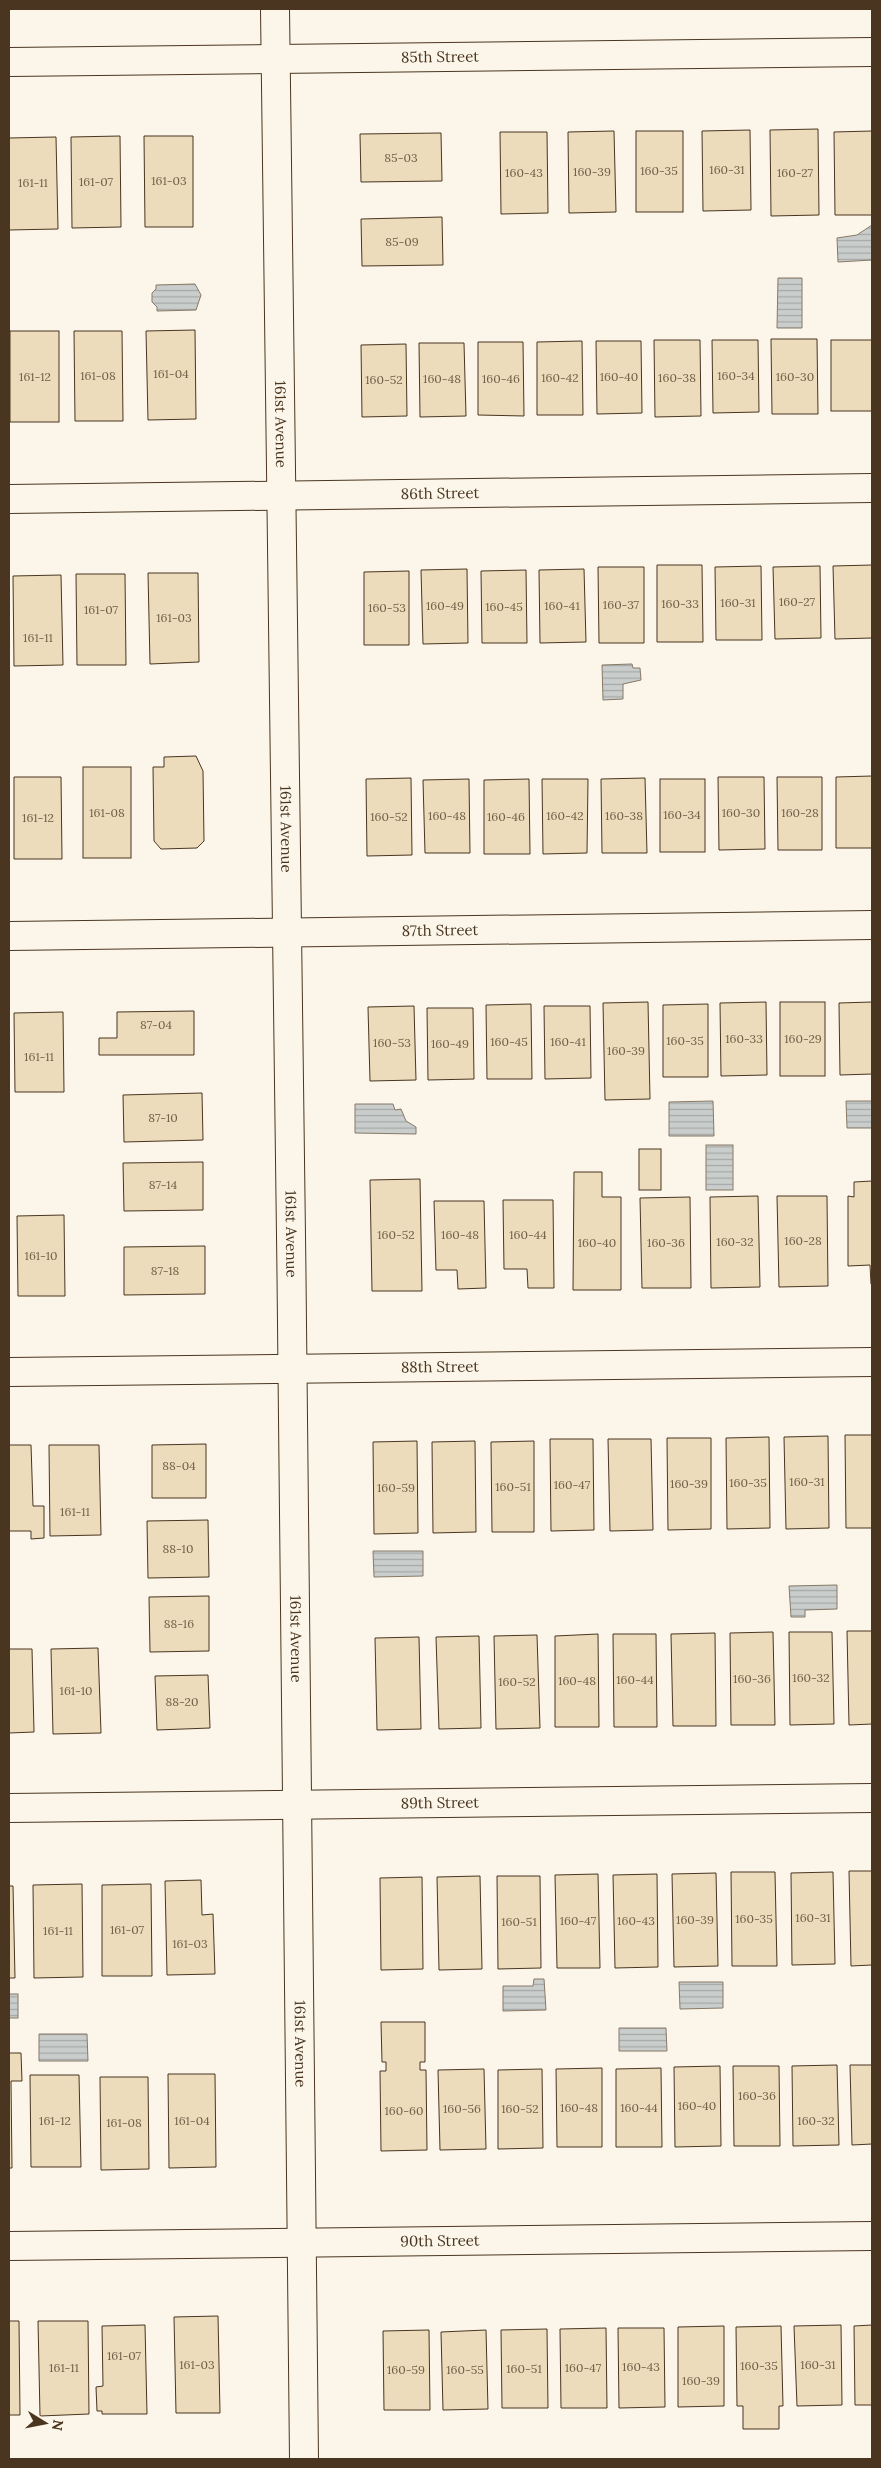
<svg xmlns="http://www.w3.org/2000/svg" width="881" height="2468" font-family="Lora,serif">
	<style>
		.water { fill: url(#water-rules); stroke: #887966 }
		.building { fill: #ecdcbc; stroke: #4a3520 }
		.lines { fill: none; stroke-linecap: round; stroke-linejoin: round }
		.street-casing { stroke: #4a3520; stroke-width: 30 }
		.street { stroke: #fbf6e9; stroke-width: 28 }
		.labels { text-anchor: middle; stroke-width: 4; stroke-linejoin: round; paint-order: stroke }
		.number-label { font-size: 12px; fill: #725f47 }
		.street-label { font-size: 15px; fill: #4a3520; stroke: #fbf6e9 }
	</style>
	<defs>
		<pattern id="water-rules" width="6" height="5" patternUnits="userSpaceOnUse" patternTransform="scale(1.25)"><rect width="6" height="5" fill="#c9cecd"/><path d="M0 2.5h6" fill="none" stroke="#a5a8a6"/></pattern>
	</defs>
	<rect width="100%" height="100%" fill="#fbf6e9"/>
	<g class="water">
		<polygon points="872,225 872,260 838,262 837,238 857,235"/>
		<polygon points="778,278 802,278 802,328 777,328"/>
		<polygon points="195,284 201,295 196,310 157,311 157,307 152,302 152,293 156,289 156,285"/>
		<polygon points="632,664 633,668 640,668 641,680 623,684 623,699 603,700 602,665"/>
		<polygon points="713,1101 714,1136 669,1136 669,1102"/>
		<polygon points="846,1101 872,1101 872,1128 847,1128"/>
		<polygon points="355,1104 393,1104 395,1110 401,1109 406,1121 416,1127 416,1134 355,1133"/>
		<rect x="706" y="1145" width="27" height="45"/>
		<polygon points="373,1551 423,1551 423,1576 374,1577"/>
		<polygon points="837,1585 837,1609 805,1610 805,1617 791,1617 789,1586"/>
		<polygon points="534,1979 544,1979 546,2010 503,2011 503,1986 533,1986"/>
		<polygon points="679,1982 723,1982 723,2008 680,2009"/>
		<rect x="9" y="1994" width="9" height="24"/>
		<polygon points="619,2028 666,2028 667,2051 619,2051"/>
		<polygon points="39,2034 87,2034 88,2061 39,2061"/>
	</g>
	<g class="building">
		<polygon points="818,129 819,215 771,216 770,130"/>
		<polygon points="750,130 751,210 703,211 702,131"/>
		<polygon points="614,131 616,212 569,213 568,132"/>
		<rect x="636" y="131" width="47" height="81"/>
		<polygon points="872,131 872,215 835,215 834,132"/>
		<polygon points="500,132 547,132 548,213 501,214"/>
		<polygon points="441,133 442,181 361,182 360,134"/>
		<polygon points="120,136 121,227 72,228 71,137"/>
		<polygon points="144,136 193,136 193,227 145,227"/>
		<polygon points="56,137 58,229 9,230 9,138"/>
		<polygon points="442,217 443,265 362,266 361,219"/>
		<polygon points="195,330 196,419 148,420 146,331"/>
		<rect x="10" y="331" width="49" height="91"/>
		<polygon points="74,331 122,331 123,421 75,421"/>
		<polygon points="771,339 817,339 818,414 772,414"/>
		<polygon points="654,340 700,340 701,416 655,417"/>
		<polygon points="712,340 758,340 759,412 713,413"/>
		<rect x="831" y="340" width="41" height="71"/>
		<polygon points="582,341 583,415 537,415 537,342"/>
		<polygon points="596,341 641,341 642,413 597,414"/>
		<polygon points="478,342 523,342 524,416 478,415"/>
		<polygon points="419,343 464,343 466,416 420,417"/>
		<polygon points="406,344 407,416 362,417 361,345"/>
		<polygon points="657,565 702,565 703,642 657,642"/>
		<polygon points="872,565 872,638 835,639 833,566"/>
		<polygon points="761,566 762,640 716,640 715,567"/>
		<polygon points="820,566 821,638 775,639 773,567"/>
		<polygon points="598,567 644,567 644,643 599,643"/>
		<polygon points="467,569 468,643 423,644 421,570"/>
		<polygon points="584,569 586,642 540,643 539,570"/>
		<polygon points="526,570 527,643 482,643 481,571"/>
		<polygon points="409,571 409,645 364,645 364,572"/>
		<polygon points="148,573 198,573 199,662 150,664"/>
		<polygon points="76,574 125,574 126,665 77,665"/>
		<polygon points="61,575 63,665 14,666 13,576"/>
		<polygon points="196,756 203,771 204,841 197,848 161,849 154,841 153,767 164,767 164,757"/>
		<rect x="83" y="767" width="48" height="91"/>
		<polygon points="872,776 872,848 836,848 836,777"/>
		<polygon points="14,777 61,777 62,859 14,859"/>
		<polygon points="718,777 764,777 765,849 719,850"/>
		<polygon points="777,777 822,777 822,850 778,850"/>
		<polygon points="411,778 412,855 367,856 366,779"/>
		<polygon points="645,778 647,853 602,853 601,779"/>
		<polygon points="469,779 470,853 425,853 423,780"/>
		<polygon points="529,779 530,854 484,854 484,780"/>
		<polygon points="542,779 588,779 587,853 543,854"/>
		<rect x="660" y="779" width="45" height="73"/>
		<polygon points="648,1002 650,1099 605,1100 603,1003"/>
		<polygon points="766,1002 767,1075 721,1076 720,1003"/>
		<rect x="780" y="1002" width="45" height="74"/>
		<polygon points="872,1002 872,1074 840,1075 839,1003"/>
		<polygon points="531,1004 532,1079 487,1079 486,1005"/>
		<polygon points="708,1004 708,1077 663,1077 663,1005"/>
		<polygon points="414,1006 416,1080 370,1081 368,1007"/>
		<polygon points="544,1006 590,1006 591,1078 545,1079"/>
		<polygon points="427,1008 473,1008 474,1079 428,1080"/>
		<polygon points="194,1011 194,1055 99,1055 99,1038 117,1038 117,1012"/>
		<polygon points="63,1012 64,1092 15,1092 14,1013"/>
		<polygon points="202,1093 203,1140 124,1142 123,1095"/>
		<rect x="639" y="1149" width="22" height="41"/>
		<polygon points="203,1162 203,1210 124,1211 123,1163"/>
		<polygon points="574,1172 602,1172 602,1197 621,1197 621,1290 573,1290"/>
		<polygon points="420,1179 422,1291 372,1291 370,1180"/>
		<polygon points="872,1181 872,1284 871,1284 870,1265 848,1266 848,1196 854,1197 854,1182"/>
		<polygon points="758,1196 760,1287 711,1288 710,1197"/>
		<polygon points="777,1196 827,1196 828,1286 779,1287"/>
		<polygon points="690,1197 691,1288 642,1288 640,1198"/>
		<polygon points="503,1200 553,1200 554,1288 528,1288 527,1269 504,1269"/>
		<polygon points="434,1201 484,1201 486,1288 458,1289 457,1270 436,1270"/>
		<polygon points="64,1215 65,1296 18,1296 17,1216"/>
		<polygon points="205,1246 205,1294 124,1295 124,1247"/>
		<polygon points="845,1435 872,1435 872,1528 846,1528"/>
		<polygon points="828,1436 829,1528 786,1529 784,1437"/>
		<polygon points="769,1437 770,1528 727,1529 726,1438"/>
		<polygon points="667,1438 711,1438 711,1529 668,1530"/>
		<polygon points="550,1439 593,1439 594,1530 551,1531"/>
		<polygon points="608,1439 651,1439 653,1530 610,1531"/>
		<polygon points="417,1441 418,1533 374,1534 373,1442"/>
		<polygon points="475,1441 476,1532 433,1533 432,1442"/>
		<polygon points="534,1441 534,1532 492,1532 491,1442"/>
		<polygon points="206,1444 206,1498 152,1498 152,1445"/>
		<polygon points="9,1445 31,1445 33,1506 44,1506 44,1538 31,1539 31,1531 9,1531"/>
		<polygon points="49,1445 99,1445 101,1535 50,1536"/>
		<polygon points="208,1520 209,1577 148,1578 147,1521"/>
		<polygon points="209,1596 209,1651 150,1652 149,1597"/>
		<polygon points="847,1631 872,1631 872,1724 849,1725"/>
		<polygon points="773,1632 775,1725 731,1725 730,1633"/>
		<polygon points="789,1632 832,1632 834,1724 790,1725"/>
		<polygon points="715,1633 716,1726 673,1726 671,1634"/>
		<polygon points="598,1634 599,1727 555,1727 555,1636"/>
		<polygon points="613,1634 656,1634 657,1727 614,1727"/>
		<polygon points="537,1635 540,1728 496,1729 494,1636"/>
		<polygon points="479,1636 481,1728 439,1729 436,1637"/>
		<polygon points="419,1637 421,1729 377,1730 375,1638"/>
		<polygon points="98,1648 101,1733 53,1734 51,1649"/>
		<polygon points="9,1649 32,1649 34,1732 9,1733"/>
		<polygon points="208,1675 210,1728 157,1730 155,1676"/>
		<polygon points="849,1871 872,1871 872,1965 851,1966"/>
		<polygon points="731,1872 775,1872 777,1966 732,1966"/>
		<polygon points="833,1872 835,1964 792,1965 791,1873"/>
		<polygon points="716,1873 718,1966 674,1967 672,1874"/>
		<polygon points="598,1874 600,1968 557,1968 555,1875"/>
		<polygon points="657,1874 658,1967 615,1968 613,1875"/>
		<polygon points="480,1876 482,1969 439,1970 437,1877"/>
		<polygon points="497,1876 540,1876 541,1968 498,1969"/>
		<polygon points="422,1877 423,1969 381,1970 380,1878"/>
		<polygon points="201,1880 202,1915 213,1914 215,1974 167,1975 165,1881"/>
		<polygon points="82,1884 83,1977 34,1978 33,1885"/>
		<polygon points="151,1884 152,1976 102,1976 102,1885"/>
		<polygon points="9,1886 13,1886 15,1978 9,1978"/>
		<polygon points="381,2022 425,2022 425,2062 420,2062 420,2070 426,2070 427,2150 381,2151 380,2071 386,2071 386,2062 382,2062"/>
		<polygon points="9,2053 21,2053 22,2081 11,2081 12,2168 9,2168"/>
		<polygon points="837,2065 839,2145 793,2146 792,2066"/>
		<polygon points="850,2065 872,2065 872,2144 852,2145"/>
		<polygon points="720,2066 721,2146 675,2147 674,2067"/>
		<polygon points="733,2066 779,2066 780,2146 734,2146"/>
		<polygon points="602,2068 602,2147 557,2147 556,2069"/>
		<polygon points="661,2068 662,2147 616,2147 616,2069"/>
		<polygon points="484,2069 486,2149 440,2150 438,2070"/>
		<polygon points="542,2069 543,2148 498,2149 498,2070"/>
		<polygon points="168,2074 215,2074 216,2167 169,2168"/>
		<polygon points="30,2075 79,2075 81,2167 31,2167"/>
		<polygon points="100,2077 148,2077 149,2169 101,2170"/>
		<polygon points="218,2316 220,2413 176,2413 174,2317"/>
		<polygon points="9,2321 19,2321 20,2415 9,2415"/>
		<polygon points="38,2321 88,2321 89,2414 40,2416"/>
		<polygon points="145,2325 147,2414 102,2414 102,2411 97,2411 96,2387 103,2386 102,2326"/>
		<polygon points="841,2325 842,2405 797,2406 794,2326"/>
		<polygon points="872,2325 872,2405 855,2405 854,2326"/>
		<polygon points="724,2326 724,2406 678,2407 678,2327"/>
		<polygon points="781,2326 783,2406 779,2406 779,2429 743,2429 743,2406 737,2406 736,2327"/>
		<polygon points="606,2328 607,2408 561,2408 560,2329"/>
		<polygon points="618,2328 664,2328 665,2407 619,2408"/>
		<polygon points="547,2329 548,2408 502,2408 501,2330"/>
		<polygon points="429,2330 430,2410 384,2410 383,2331"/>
		<polygon points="486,2330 488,2409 443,2410 441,2332"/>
	</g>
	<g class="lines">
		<g class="street-casing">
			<g id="street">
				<path id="s1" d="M 275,9 C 286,826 297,1642 304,2459"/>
				<path id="s2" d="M 9,62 L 872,52"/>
				<path id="s3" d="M 9,499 L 872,488"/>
				<path id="s4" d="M 9,936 L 872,925"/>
				<path id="s5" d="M 9,1372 L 872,1362"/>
				<path id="s6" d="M 9,1808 L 872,1798"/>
				<path id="s7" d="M 9,2246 L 872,2236"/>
			</g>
		</g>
		<use href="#street" class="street"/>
	</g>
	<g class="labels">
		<g class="number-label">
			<text x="401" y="162">85-03</text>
			<text x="727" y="174">160-31</text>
			<text x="659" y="175">160-35</text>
			<text x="592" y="176">160-39</text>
			<text x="524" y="177">160-43</text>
			<text x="795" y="177">160-27</text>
			<text x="169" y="185">161-03</text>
			<text x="96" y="186">161-07</text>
			<text x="33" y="187">161-11</text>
			<text x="402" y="246">85-09</text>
			<text x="171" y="378">161-04</text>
			<text x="98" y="380">161-08</text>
			<text x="736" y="380">160-34</text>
			<text x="35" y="381">161-12</text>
			<text x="619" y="381">160-40</text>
			<text x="795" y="381">160-30</text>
			<text x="560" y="382">160-42</text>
			<text x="677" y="382">160-38</text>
			<text x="442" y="383">160-48</text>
			<text x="501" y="383">160-46</text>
			<text x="384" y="384">160-52</text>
			<text x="797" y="606">160-27</text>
			<text x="738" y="607">160-31</text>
			<text x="680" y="608">160-33</text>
			<text x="621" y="609">160-37</text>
			<text x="445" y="610">160-49</text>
			<text x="562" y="610">160-41</text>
			<text x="504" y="611">160-45</text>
			<text x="387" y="612">160-53</text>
			<text x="101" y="614">161-07</text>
			<text x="174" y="622">161-03</text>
			<text x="38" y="642">161-11</text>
			<text x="107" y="817">161-08</text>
			<text x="741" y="817">160-30</text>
			<text x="800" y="817">160-28</text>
			<text x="682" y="819">160-34</text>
			<text x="447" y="820">160-48</text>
			<text x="565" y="820">160-42</text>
			<text x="624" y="820">160-38</text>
			<text x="389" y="821">160-52</text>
			<text x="506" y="821">160-46</text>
			<text x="38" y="822">161-12</text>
			<text x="156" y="1029">87-04</text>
			<text x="744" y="1043">160-33</text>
			<text x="803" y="1043">160-29</text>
			<text x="685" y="1045">160-35</text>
			<text x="509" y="1046">160-45</text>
			<text x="568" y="1046">160-41</text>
			<text x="392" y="1047">160-53</text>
			<text x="450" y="1048">160-49</text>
			<text x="626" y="1055">160-39</text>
			<text x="39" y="1061">161-11</text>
			<text x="163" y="1122">87-10</text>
			<text x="163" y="1189">87-14</text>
			<text x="396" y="1239">160-52</text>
			<text x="460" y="1239">160-48</text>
			<text x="528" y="1239">160-44</text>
			<text x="803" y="1245">160-28</text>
			<text x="735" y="1246">160-32</text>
			<text x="597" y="1247">160-40</text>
			<text x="666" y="1247">160-36</text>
			<text x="41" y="1260">161-10</text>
			<text x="165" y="1275">87-18</text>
			<text x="179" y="1470">88-04</text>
			<text x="807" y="1486">160-31</text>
			<text x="748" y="1487">160-35</text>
			<text x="689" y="1488">160-39</text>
			<text x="572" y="1489">160-47</text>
			<text x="513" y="1491">160-51</text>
			<text x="396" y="1492">160-59</text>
			<text x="75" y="1516">161-11</text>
			<text x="178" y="1553">88-10</text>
			<text x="179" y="1628">88-16</text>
			<text x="811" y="1682">160-32</text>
			<text x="752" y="1683">160-36</text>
			<text x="635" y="1684">160-44</text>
			<text x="577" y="1685">160-48</text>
			<text x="517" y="1686">160-52</text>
			<text x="76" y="1695">161-10</text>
			<text x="182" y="1706">88-20</text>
			<text x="813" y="1922">160-31</text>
			<text x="754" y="1923">160-35</text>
			<text x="695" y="1924">160-39</text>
			<text x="578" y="1925">160-47</text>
			<text x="636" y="1925">160-43</text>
			<text x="519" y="1926">160-51</text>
			<text x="127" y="1934">161-07</text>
			<text x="58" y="1935">161-11</text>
			<text x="190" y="1948">161-03</text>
			<text x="757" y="2100">160-36</text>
			<text x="697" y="2110">160-40</text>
			<text x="579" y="2112">160-48</text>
			<text x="639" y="2112">160-44</text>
			<text x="462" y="2113">160-56</text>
			<text x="520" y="2113">160-52</text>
			<text x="404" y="2115">160-60</text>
			<text x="55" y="2125">161-12</text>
			<text x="192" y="2125">161-04</text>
			<text x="816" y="2125">160-32</text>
			<text x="124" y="2127">161-08</text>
			<text x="124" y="2360">161-07</text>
			<text x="197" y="2369">161-03</text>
			<text x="818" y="2369">160-31</text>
			<text x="759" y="2370">160-35</text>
			<text x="641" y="2371">160-43</text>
			<text x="64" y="2372">161-11</text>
			<text x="583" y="2372">160-47</text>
			<text x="524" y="2373">160-51</text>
			<text x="406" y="2374">160-59</text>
			<text x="465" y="2374">160-55</text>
			<text x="701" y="2385">160-39</text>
		</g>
		<g class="street-label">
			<text dy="5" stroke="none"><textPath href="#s2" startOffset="431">85th Street</textPath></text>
			<text dy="5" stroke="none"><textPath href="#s1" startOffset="415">161st Avenue</textPath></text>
			<text dy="5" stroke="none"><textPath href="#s3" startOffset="431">86th Street</textPath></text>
			<text dy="5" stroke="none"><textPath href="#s1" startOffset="820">161st Avenue</textPath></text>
			<text dy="5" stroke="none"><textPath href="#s4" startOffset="431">87th Street</textPath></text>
			<text dy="5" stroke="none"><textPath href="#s1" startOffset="1225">161st Avenue</textPath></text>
			<text dy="5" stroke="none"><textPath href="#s5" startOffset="431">88th Street</textPath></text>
			<text dy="5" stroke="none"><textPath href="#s1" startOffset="1630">161st Avenue</textPath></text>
			<text dy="5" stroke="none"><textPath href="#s6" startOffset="431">89th Street</textPath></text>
			<text dy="5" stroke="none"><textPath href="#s1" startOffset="2035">161st Avenue</textPath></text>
			<text dy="5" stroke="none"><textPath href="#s7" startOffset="431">90th Street</textPath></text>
		</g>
	</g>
	<rect width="881" height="2468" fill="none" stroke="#4a3520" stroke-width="20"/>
	<g transform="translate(45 2423) rotate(100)" stroke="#fbf6e9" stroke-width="4" paint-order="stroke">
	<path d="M0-4L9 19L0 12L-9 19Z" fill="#4a3520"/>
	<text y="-8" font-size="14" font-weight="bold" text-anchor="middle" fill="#4a3520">N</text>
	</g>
</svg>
